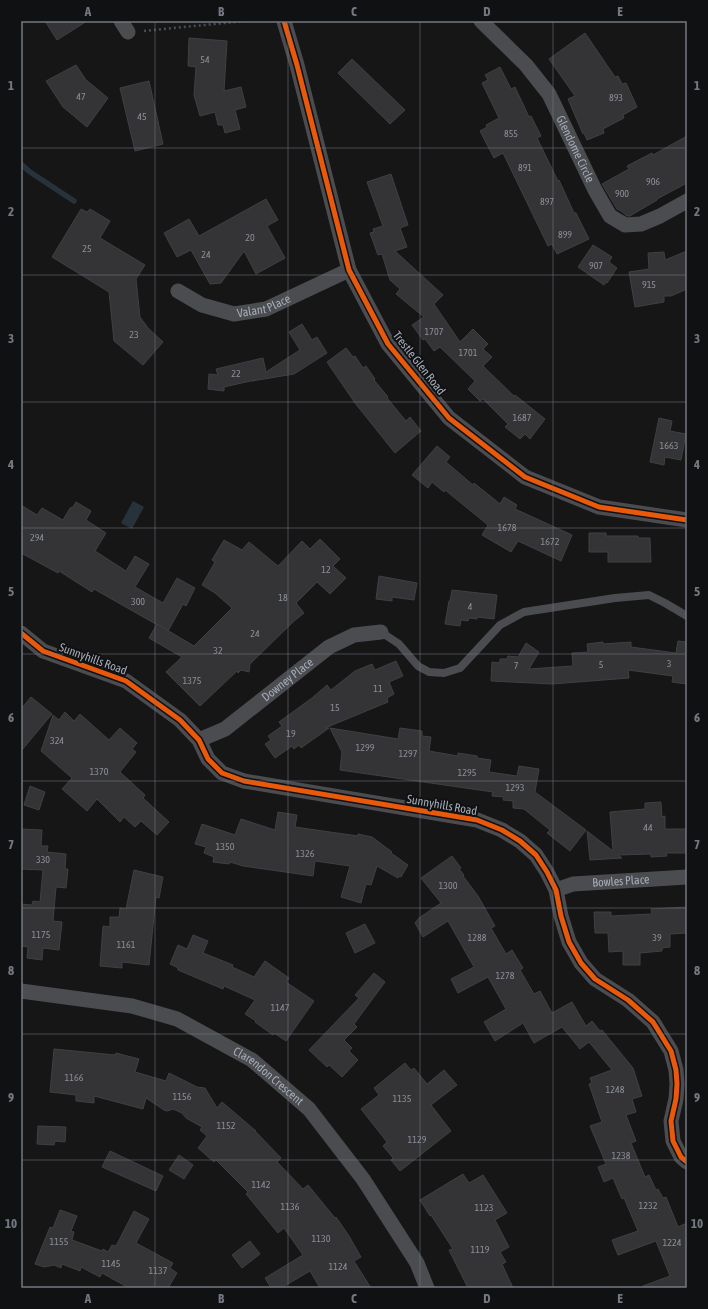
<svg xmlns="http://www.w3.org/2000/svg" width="708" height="1309" font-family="'Asap Condensed',sans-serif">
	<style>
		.water { fill: #28323a }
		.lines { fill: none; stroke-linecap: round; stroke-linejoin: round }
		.stream { stroke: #28323a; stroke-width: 5.5 }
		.building { fill: #343436; stroke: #3f4043 }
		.path { stroke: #4c4d51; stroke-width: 2.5; stroke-dasharray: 2 3; stroke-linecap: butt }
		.service { stroke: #4a4c50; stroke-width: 8 }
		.minor { stroke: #4a4c50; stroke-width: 15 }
		.cycleway-casing { stroke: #101113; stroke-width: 8 }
		.cycleway { stroke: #e8590c; stroke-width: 5 }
		.grid { fill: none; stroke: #747880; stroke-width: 1; stroke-opacity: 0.55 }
		.labels { text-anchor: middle; stroke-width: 4; stroke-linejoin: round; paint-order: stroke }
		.number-label { font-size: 10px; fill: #8a8e98 }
		.street-label { font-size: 12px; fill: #a6acb9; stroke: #101113 }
		.neatline { fill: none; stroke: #747880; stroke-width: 1.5 }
		.grid-label { font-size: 13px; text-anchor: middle; font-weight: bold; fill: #747880 }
	</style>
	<rect width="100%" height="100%" fill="#161617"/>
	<polygon class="water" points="133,501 144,507 132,529 121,523"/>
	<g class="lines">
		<polyline class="stream" points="21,164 30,172 74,201"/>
	</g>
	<g class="building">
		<polygon points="45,21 87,21 57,40"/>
		<polygon points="585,33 615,77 618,76 622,84 626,83 637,107 623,115 624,118 603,129 604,133 587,140 584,133 583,134 568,99 575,96 549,59"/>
		<polygon points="189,38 227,41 224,91 241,87 246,107 235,110 240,129 225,133 223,125 218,125 215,112 200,116 194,95 196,67 188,66"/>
		<polygon points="352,59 405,110 390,124 338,73"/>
		<polygon points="76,65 86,80 108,98 87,127 63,107 46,81"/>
		<polygon points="500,67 511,89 515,87 529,117 531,116 541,136 537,138 558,181 559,180 574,213 576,213 589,239 557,254 552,244 548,246 503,153 494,158 480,131 487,127 486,125 499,118 482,83 488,80 485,75"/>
		<polygon points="149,81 163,144 135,151 120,88"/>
		<polygon points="687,136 687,183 657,199 657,200 630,216 627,216 621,211 617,209 602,184 629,169 627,166 652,153 653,155"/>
		<polygon points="391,174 408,225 400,228 407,247 395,251 443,295 434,304 460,342 473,329 488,344 483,349 492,357 483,366 514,396 515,395 545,419 530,439 525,434 520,439 505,427 508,424 483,399 480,401 468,389 475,381 440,347 434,351 425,339 423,340 412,325 424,317 396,294 400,289 390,280 382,254 378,255 370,233 374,232 373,229 383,226 367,182"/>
		<polygon points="266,199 278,220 267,226 285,258 256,274 244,251 221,283 210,284 191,250 177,257 164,233 189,219 199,236"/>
		<polygon points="81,209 87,212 90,209 110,221 100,238 145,265 136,279 140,317 148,328 163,342 143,365 114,341 109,292 52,257"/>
		<polygon points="593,245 612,257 609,262 617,268 607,283 606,282 604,285 578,267"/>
		<polygon points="687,251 687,289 671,296 664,296 664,302 635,307 629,272 649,269 648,253 664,252 665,260"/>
		<polygon points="302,324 312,340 317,337 327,353 294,374 252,381 255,380 224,387 224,391 208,389 209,374 218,375 216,369 263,358 266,372 300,350 289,332"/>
		<polygon points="346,348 353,357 355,356 363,368 366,366 375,379 374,380 388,397 387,398 406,421 410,417 421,431 395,453 355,403 327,362"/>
		<polygon points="659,418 672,421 670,431 686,434 681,460 665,457 664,465 650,462"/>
		<polygon points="437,446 450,457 446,462 473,485 474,483 500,504 504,497 517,505 515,509 572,535 561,561 518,541 511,552 482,535 488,525 445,490 444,492 432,482 428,488 412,475"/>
		<polygon points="76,502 91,511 86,520 106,533 95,551 126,571 135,556 149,564 135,587 163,603 177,578 195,588 186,606 183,604 168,631 94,589 92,592 59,571 58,573 21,553 21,505 37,515 42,508 63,520 70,508 73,507"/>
		<polygon points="589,533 606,533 606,536 638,536 638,538 650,538 651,562 608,562 608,552 589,552"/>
		<polygon points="320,539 340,559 333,566 346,578 330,594 317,582 296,603 304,613 293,622 250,664 249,672 241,670 238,673 237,671 200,706 166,672 182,657 149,638 157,624 194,646 232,608 215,593 202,585 215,562 212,560 224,540 242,550 249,542 278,566 302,541 310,549"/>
		<polygon points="379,576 417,583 414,600 392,597 392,601 376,599"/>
		<polygon points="452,590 497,595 494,619 477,617 477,619 469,618 468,621 461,620 460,626 445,624 449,601 450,601"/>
		<polygon points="678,641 687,642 687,684 672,682 673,676 628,670 629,678 552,684 491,681 492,662 500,663 500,659 507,659 508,656 518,657 526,643 539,652 529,669 573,666 572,653 588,652 587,644 603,642 603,644 631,642 631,647 676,653"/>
		<polygon points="396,661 403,676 389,682 394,694 387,698 388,702 325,728 329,728 301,748 299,745 294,749 292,746 275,758 265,744 271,740 268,736 282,726 279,722 312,698 327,685 331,690 355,671 372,664 375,670"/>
		<polygon points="31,697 52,714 21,751 21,709"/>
		<polygon points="65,712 74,721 80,714 109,740 120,728 137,743 132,749 136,752 120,772 145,795 143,798 169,822 157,835 141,821 135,827 124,817 120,822 97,799 87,811 62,789 72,778 41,751 53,715 59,720"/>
		<polygon points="330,728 398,739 400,728 422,731 422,736 431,737 429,751 458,756 458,753 477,756 477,758 491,760 489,772 517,776 519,766 539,769 535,792 586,830 570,851 547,833 550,830 524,809 513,808 513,801 503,800 504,797 492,796 493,792 340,770 342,752"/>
		<polygon points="30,786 45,792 39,810 24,805"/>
		<polygon points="661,802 662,817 665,816 665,829 687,829 687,853 666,853 667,856 651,857 651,854 618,855 622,858 590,860 587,831 613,851 610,812 645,809 645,803"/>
		<polygon points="278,812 297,815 295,827 358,836 358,834 372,837 392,852 391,853 408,865 401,877 399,876 398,878 377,866 371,885 366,884 361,903 341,897 350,866 315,861 313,876 243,866 230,862 229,864 213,862 214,857 204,853 206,847 195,844 202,824 235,835 241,819 275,830"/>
		<polygon points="21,829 42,830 41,846 48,846 47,852 66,854 65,869 68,869 66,888 56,887 53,921 62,922 59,950 43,948 42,960 27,958 28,947 21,946 21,904 32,905 33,901 40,902 43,870 21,869"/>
		<polygon points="452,856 461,868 459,869 464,875 463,876 478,896 495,926 491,928 506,954 512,950 523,968 520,970 534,994 540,991 552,1013 572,1002 586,1026 592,1021 600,1031 602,1030 633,1068 642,1096 632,1099 636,1112 626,1115 636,1141 631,1143 645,1177 649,1175 656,1190 658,1189 663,1198 666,1197 678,1227 687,1223 687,1288 643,1288 643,1286 670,1276 656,1241 618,1255 612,1240 638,1231 624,1198 622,1199 613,1178 604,1182 598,1167 606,1164 590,1126 602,1122 589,1084 592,1083 590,1078 612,1070 589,1042 580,1049 562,1027 534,1043 523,1023 495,1041 484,1022 506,1009 488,977 458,993 451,979 474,967 448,921 423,937 415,923 419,918 441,903 421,878"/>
		<polygon points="134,870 163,877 159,898 156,897 149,965 122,962 122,968 100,966 103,926 110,927 110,917 119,917 120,908 126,909"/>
		<polygon points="687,907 687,933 670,934 670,947 662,948 662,951 640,953 640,965 623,965 623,951 609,952 608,933 595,933 594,912 611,912 611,916 652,914 651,909"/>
		<polygon points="365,924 375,943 355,953 346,933"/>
		<polygon points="193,935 208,941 203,953 233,965 232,967 254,977 265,961 289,978 286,982 314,1001 286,1041 274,1033 273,1035 255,1022 256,1021 245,1014 255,1000 224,986 223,989 178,970 178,968 170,964 178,945 187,949"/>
		<polygon points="374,973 385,982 354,1024 357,1027 344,1040 352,1048 349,1051 358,1060 342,1077 329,1065 327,1067 309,1050 359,998 355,995"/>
		<polygon points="54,1049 115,1055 116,1053 139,1059 135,1072 166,1081 169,1073 197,1087 205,1088 217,1108 222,1102 256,1131 255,1131 281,1158 277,1162 303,1189 308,1185 335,1218 336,1217 349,1236 361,1257 354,1261 371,1288 320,1288 310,1271 281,1288 271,1288 265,1278 303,1255 284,1228 278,1233 246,1194 248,1192 216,1160 214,1162 198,1148 207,1136 200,1130 202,1127 186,1118 182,1113 173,1109 167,1111 164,1110 146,1098 143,1109 94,1096 94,1103 76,1101 76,1095 50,1092"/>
		<polygon points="405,1063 411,1070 414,1068 427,1084 444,1070 457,1085 431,1105 451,1131 400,1171 391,1160 393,1158 383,1146 387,1142 361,1109 379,1095 374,1088"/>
		<polygon points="38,1126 66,1127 65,1142 55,1141 54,1145 37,1144"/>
		<polygon points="110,1151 163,1176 156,1191 102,1167"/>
		<polygon points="179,1155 193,1165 184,1179 169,1170"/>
		<polygon points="463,1174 469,1183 483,1175 507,1213 495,1220 509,1247 500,1252 506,1262 502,1264 513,1288 468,1288 449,1250 453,1249 431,1215 430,1216 420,1200"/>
		<polygon points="60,1210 77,1216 71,1231 74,1232 72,1240 102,1251 103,1249 108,1252 112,1245 116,1246 134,1211 149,1219 136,1243 173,1263 170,1268 177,1273 168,1288 129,1288 102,1273 100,1277 81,1267 80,1271 62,1264 61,1268 54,1265 44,1267 35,1264 50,1227 53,1228"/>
		<polygon points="250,1241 260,1254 242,1268 232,1255"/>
	</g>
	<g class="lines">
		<polyline class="path" points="144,31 245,21"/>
		<polyline class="service" points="381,632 399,644 418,666 429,672 444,673 460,668 500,625 524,612 615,598 649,595 665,603 687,616"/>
		<g class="minor">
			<polyline points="121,21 128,32"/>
			<polyline points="284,21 297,65 349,270 388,344 449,418 525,477 599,507 687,520"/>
			<path id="s1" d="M 481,21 L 526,65 L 549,94 L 595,190 L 610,216 L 625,225 L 641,224 L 660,216 L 687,201"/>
			<path id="s2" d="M 178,291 L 202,305 L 234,314 L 266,309 L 349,270"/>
			<polyline points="21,633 43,651 126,681 180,720 199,740 208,759 222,773 244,781 477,820 502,830 520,841 536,855 547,872 556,890 561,916 569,942 581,963 595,979 628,1000 653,1022 671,1051 676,1070 677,1084 676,1099 671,1121 673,1141 681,1157 687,1162"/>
			<path id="s3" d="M 199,740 L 225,729 L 329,647 L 354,635 L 381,632"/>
			<path id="s4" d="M 556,890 L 573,884 L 687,877"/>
			<path id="s5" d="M 21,991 L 132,1006 L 177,1019 L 252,1060 L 309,1109 L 363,1179 L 417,1263 L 427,1288"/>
		</g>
		<g class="cycleway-casing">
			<g id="cycleway">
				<polyline points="284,21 297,65 349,270 388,344 449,418 525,477 599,507 687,520"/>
				<polyline points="21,633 43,651 126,681 180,720 199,740 208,759 222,773 244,781 477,820 502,830 520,841 536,855 547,872 556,890 561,916 569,942 581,963 595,979 628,1000 653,1022 671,1051 676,1070 677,1084 676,1099 671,1121 673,1141 681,1157 687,1162"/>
			</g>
		</g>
		<use href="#cycleway" class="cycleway"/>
	</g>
	<path class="grid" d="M 155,21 L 155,1288M 288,21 L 288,1288M 420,21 L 420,1288M 553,21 L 553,1288M 21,148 L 687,148M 21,275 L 687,275M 21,402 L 687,402M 21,528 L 687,528M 21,654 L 687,654M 21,781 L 687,781M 21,908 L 687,908M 21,1034 L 687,1034M 21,1160 L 687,1160"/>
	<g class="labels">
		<g class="number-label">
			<text x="205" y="63">54</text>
			<text x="81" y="100">47</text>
			<text x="616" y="101">893</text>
			<text x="142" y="120">45</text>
			<text x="511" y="137">855</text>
			<text x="525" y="171">891</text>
			<text x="653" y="185">906</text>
			<text x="622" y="197">900</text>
			<text x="547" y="205">897</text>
			<text x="565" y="238">899</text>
			<text x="250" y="241">20</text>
			<text x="87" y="252">25</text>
			<text x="206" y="258">24</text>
			<text x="596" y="269">907</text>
			<text x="649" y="288">915</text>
			<text x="434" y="335">1707</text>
			<text x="134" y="338">23</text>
			<text x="468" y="356">1701</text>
			<text x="236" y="377">22</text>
			<text x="522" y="421">1687</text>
			<text x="669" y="449">1663</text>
			<text x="507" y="531">1678</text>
			<text x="37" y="541">294</text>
			<text x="550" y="545">1672</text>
			<text x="326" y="573">12</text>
			<text x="283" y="601">18</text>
			<text x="138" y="605">300</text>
			<text x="470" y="610">4</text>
			<text x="255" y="637">24</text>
			<text x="218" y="654">32</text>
			<text x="669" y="667">3</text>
			<text x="601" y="668">5</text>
			<text x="516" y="669">7</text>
			<text x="192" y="684">1375</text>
			<text x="378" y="692">11</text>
			<text x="335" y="711">15</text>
			<text x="291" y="737">19</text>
			<text x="57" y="744">324</text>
			<text x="365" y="751">1299</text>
			<text x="408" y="757">1297</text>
			<text x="99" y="775">1370</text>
			<text x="467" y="776">1295</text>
			<text x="515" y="791">1293</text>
			<text x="648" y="831">44</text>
			<text x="225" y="850">1350</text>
			<text x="305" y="857">1326</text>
			<text x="43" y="863">330</text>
			<text x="448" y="889">1300</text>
			<text x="41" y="938">1175</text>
			<text x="477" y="941">1288</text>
			<text x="657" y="941">39</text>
			<text x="126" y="948">1161</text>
			<text x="505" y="979">1278</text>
			<text x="280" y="1011">1147</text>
			<text x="74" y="1081">1166</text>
			<text x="615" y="1093">1248</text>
			<text x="182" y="1100">1156</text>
			<text x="402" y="1102">1135</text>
			<text x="226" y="1129">1152</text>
			<text x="417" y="1143">1129</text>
			<text x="621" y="1159">1238</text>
			<text x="261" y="1188">1142</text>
			<text x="648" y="1209">1232</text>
			<text x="290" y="1210">1136</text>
			<text x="484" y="1211">1123</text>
			<text x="321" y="1242">1130</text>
			<text x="59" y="1245">1155</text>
			<text x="672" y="1246">1224</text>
			<text x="480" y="1253">1119</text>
			<text x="111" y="1267">1145</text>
			<text x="338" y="1270">1124</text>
			<text x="158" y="1274">1137</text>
		</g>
		<g class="street-label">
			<text dy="4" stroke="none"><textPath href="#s1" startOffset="161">Glendome Circle</textPath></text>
			<text dy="4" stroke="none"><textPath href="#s2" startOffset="92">Valant Place</textPath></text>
			<text transform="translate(419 363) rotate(52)" y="4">Trestle Glen Road</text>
			<text transform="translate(93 659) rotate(20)" y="4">Sunnyhills Road</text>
			<text dy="4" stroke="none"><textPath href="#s3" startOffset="108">Downey Place</textPath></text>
			<text transform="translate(442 805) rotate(10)" y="4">Sunnyhills Road</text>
			<text dy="4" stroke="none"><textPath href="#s4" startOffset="66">Bowles Place</textPath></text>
			<text dy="4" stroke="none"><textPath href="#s5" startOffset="267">Clarendon Crescent</textPath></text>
		</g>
	</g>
	<rect width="708" height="1309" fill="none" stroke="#101113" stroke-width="44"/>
	<rect x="22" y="22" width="664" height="1265" class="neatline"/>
	<g class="grid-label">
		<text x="88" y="16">A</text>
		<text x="221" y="16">B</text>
		<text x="354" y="16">C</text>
		<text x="487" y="16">D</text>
		<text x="620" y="16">E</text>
		<text x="11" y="90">1</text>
		<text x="697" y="90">1</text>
		<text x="11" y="216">2</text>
		<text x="697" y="216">2</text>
		<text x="11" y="343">3</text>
		<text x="697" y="343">3</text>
		<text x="11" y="469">4</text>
		<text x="697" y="469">4</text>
		<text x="11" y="596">5</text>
		<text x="697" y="596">5</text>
		<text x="11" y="722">6</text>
		<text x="697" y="722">6</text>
		<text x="11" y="849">7</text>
		<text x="697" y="849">7</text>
		<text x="11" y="975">8</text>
		<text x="697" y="975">8</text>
		<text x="11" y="1102">9</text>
		<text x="697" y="1102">9</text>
		<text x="11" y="1228">10</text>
		<text x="697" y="1228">10</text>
		<text x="88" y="1303">A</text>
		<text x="221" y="1303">B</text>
		<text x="354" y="1303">C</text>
		<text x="487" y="1303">D</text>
		<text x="620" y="1303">E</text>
	</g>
</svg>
